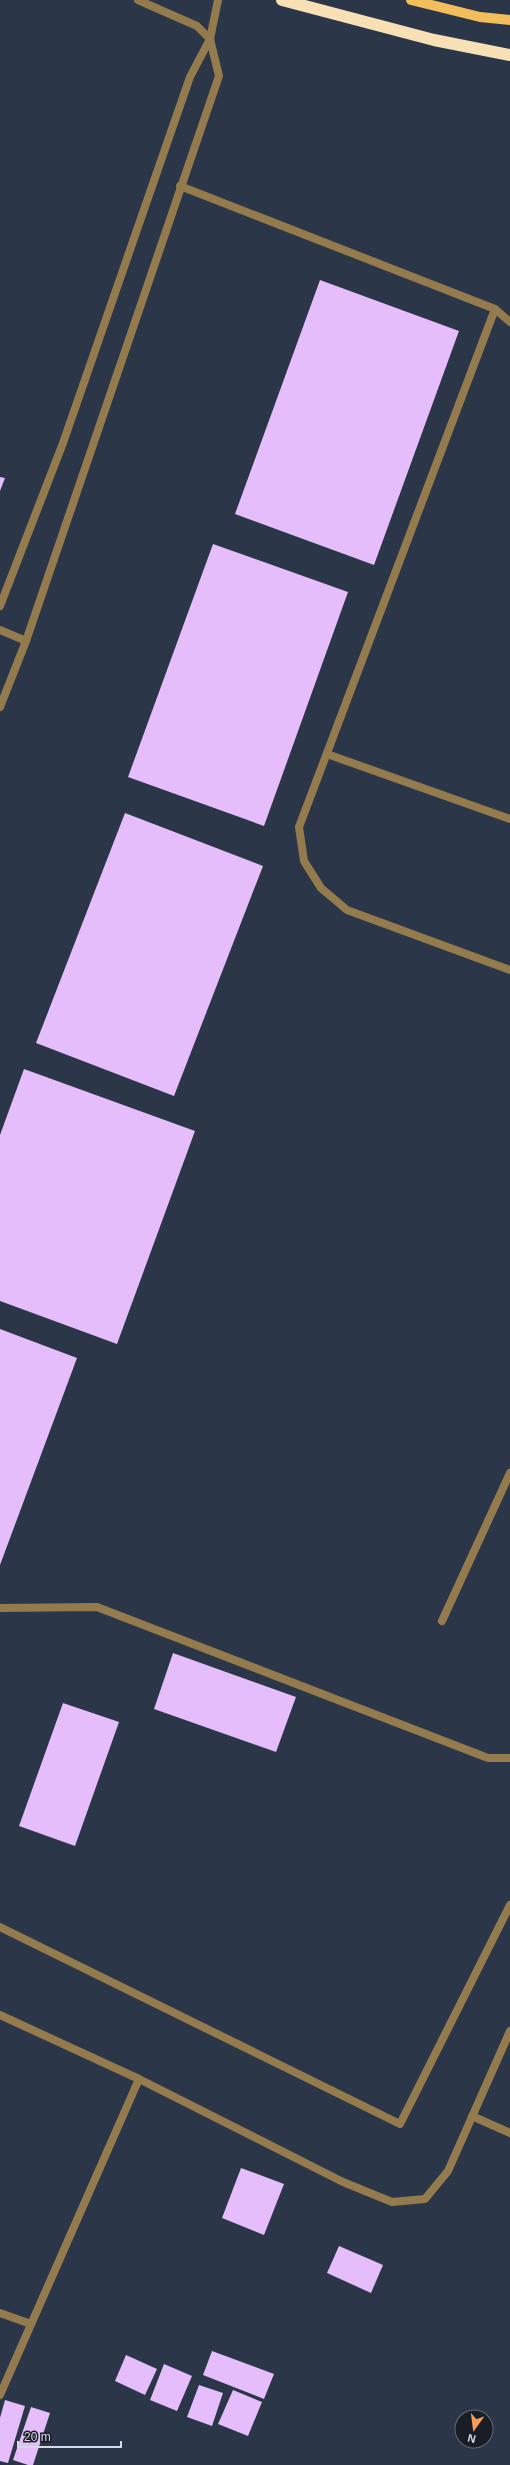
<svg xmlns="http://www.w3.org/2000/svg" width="510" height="2465" font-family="Arial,sans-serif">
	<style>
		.building { fill: #e4bdfa }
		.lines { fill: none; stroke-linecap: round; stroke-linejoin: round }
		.lane { stroke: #937b4e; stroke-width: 8 }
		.street { stroke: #937b4e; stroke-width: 8 }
		.primary { stroke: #f1be5b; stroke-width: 10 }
		.highway { stroke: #f8e0b6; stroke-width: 12 }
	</style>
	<rect width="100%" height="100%" fill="#2b3648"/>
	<g class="building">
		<polygon points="320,280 459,331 374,565 235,514"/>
		<polygon points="0,477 5,478 0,491"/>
		<polygon points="213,544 348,592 264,826 128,777"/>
		<polygon points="125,813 263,866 174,1096 36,1043"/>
		<polygon points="24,1069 195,1131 117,1344 0,1301 0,1135"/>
		<polygon points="0,1329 77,1358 0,1565"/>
		<polygon points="173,1653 296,1697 276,1752 154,1709"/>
		<polygon points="63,1703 119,1722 75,1846 19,1826"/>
		<polygon points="241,2168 284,2184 264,2235 222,2218"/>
		<polygon points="339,2246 383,2265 371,2293 327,2273"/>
		<polygon points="212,2351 274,2374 264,2399 203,2375"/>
		<polygon points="126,2355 157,2369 145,2395 115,2381"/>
		<polygon points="164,2364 192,2376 177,2411 150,2400"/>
		<polygon points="199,2385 223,2393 212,2426 187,2417"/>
		<polygon points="233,2390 262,2402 248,2436 218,2424"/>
		<polygon points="5,2400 25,2406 8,2463 0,2461 0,2418"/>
		<polygon points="31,2407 50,2413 33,2465 28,2465 13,2460"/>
	</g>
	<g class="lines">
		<g class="lane">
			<polyline points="138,0 197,26 210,39"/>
			<polyline points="210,39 218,0"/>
			<polyline points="180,186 495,309 510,322"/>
			<polyline points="495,309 299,827 304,861 321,888 347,910 510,970"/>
			<polyline points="0,630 26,641"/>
			<polyline points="327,754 510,819"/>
			<polyline points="0,1608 97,1607 488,1758 510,1758"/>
			<polyline points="442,1621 510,1473"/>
			<polyline points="0,1927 400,2124 510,1905"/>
			<polyline points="472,2116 510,2133"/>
		</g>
		<g class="street">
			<polyline points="0,606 63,443 190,77 210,39"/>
			<polyline points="0,707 26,641 219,76 210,39"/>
			<polyline points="0,2015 139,2079 343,2182 392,2202 425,2199 448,2171 510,2031"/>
			<polyline points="0,2313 31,2324"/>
			<polyline points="0,2395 139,2079"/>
		</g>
		<polyline class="primary" points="411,0 480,17 510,20"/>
		<polyline class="highway" points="282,0 434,40 510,55"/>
	</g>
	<g transform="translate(474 2429) rotate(194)"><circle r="19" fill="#191e26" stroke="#646a73"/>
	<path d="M0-3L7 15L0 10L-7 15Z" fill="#fd9c55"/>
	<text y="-6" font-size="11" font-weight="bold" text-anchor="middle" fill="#d4dbe6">N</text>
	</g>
	<path d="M18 2441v6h103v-6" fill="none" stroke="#d4dbe6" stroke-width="2"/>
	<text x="24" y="2441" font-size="12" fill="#d4dbe6" stroke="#191e26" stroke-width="3" paint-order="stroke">20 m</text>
</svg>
